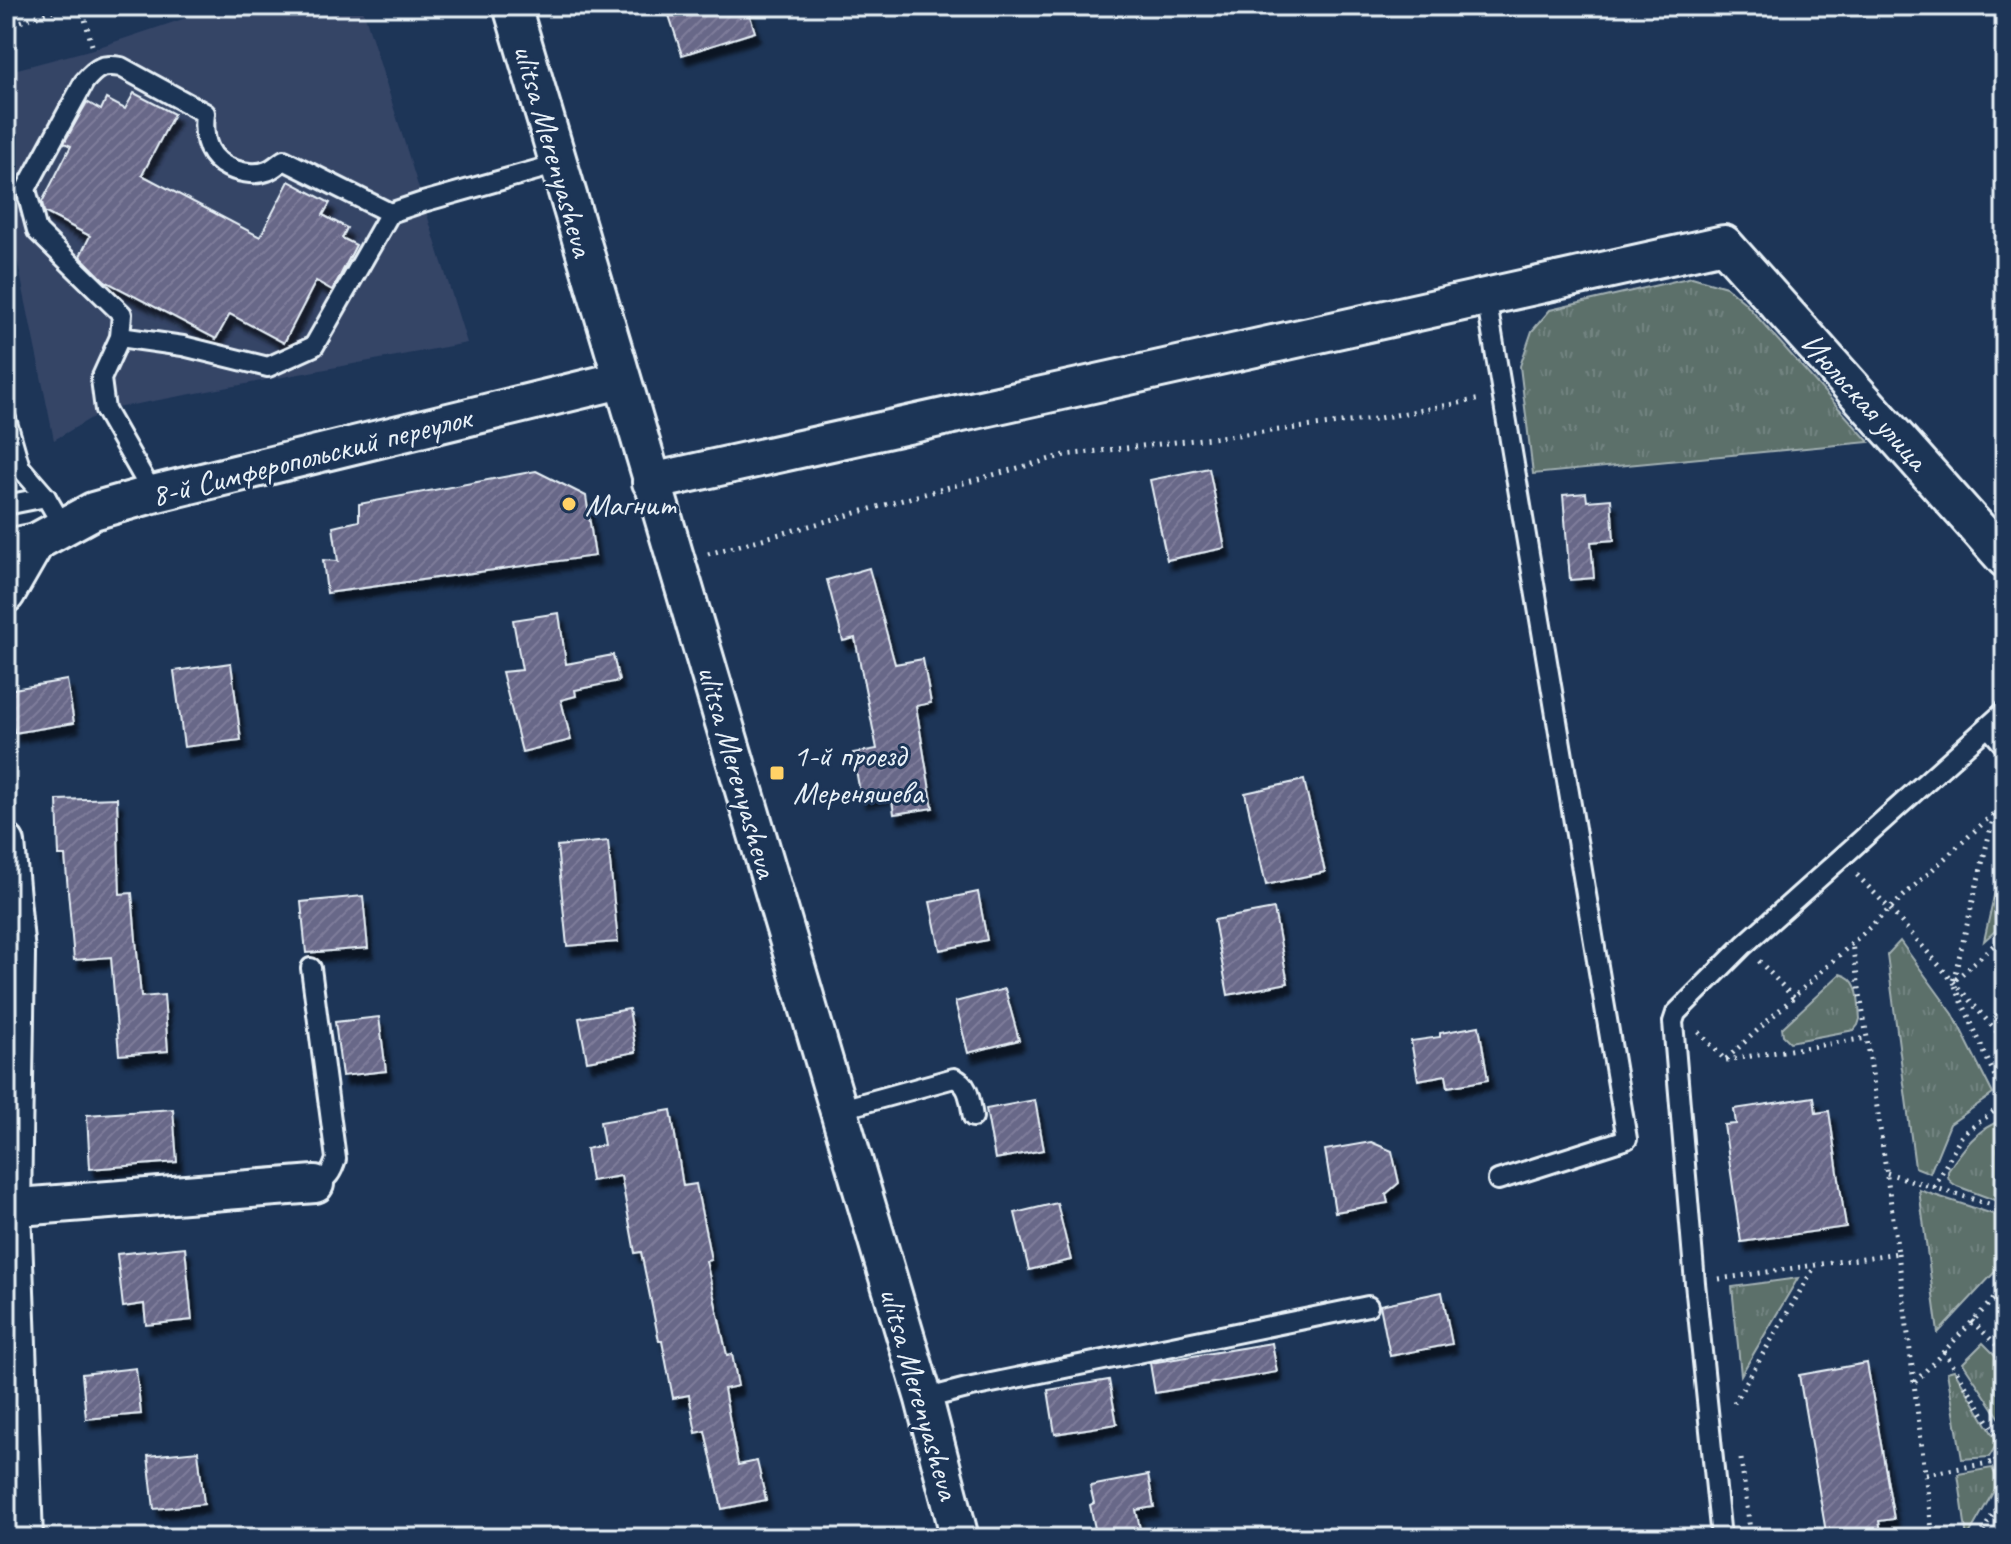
<svg xmlns="http://www.w3.org/2000/svg" width="2011" height="1544" font-family="Caveat,sans-serif">
	<style>
		.built { fill: #344466 }
		.grass { fill: url(#grass-tufts); stroke: #a2b0b2; stroke-width: 2 }
		.building { fill: url(#building-hatch); stroke: #e8f1f8; stroke-width: 2; filter: url(#shadow) }
		.lines { fill: none; stroke-linecap: round; stroke-linejoin: round }
		.service-casing { stroke: #e8f1f8; stroke-width: 24 }
		.minor-casing { stroke: #e8f1f8; stroke-width: 42 }
		.path { stroke: #e8f1f8; stroke-width: 5; stroke-dasharray: 2 6; stroke-linecap: butt }
		.service { stroke: #1d3557; stroke-width: 18 }
		.minor { stroke: #1d3557; stroke-width: 36 }
		.poi-dot { fill: #ffd166; stroke: #1d3557; stroke-width: 3 }
		.labels { text-anchor: middle; stroke-width: 6; stroke-linejoin: round; paint-order: stroke }
		.street-label { font-size: 32px; fill: #e8f1f8; stroke: #1d3557 }
		.poi-label { font-size: 32px; fill: #e8f1f8; stroke: #1d3557; text-anchor: start }
	</style>
	<defs>
		<pattern id="grass-tufts" width="24" height="20" patternUnits="userSpaceOnUse" patternTransform="scale(2)"><rect width="24" height="20" fill="#5c6f6b"/><path d="M3 7l-1-3M5 7V3M7 7l1-3M15 17l-1-3M17 17v-4M19 17l1-3" fill="none" stroke="#738481"/></pattern>
		<pattern id="building-hatch" width="6" height="6" patternUnits="userSpaceOnUse" patternTransform="scale(2)"><rect width="6" height="6" fill="#686788"/><path d="M-1 1l2-2M0 6l6-6M5 7l2-2" fill="none" stroke="#7e7d9a"/></pattern>
		<filter id="shadow"><feDropShadow dx="5" dy="9" stdDeviation="2" flood-color="#0009"/></filter>
	</defs>
	<rect width="100%" height="100%" fill="#1d3557"/>
	<filter id="ink" filterUnits="userSpaceOnUse"><feTurbulence type="fractalNoise" baseFrequency=".0125" numOctaves="2"/><feDisplacementMap in="SourceGraphic" scale="16" xChannelSelector="R" yChannelSelector="G"/><feConvolveMatrix kernelMatrix="1 2 1 2 8 2 1 2 1" color-interpolation-filters="sRGB"/></filter>
	<g filter="url(#ink)">
		<polygon class="built" points="222,6 362,6 467,343 105,410 54,440 6,205 6,72 93,49"/>
		<g class="grass">
			<polygon points="1692,277 1726,287 1744,302 1869,442 1533,474 1520,366 1532,331 1550,310"/>
			<polygon points="2005,846 2005,922 1984,941"/>
			<polygon points="1900,941 1953,1014 1993,1094 1950,1124 1930,1173 1915,1167 1887,955"/>
			<path d="M 1840,974 C 1861,979 1858,1001 1860,1019 L 1858,1025 L 1854,1030 L 1790,1042 L 1783,1035 L 1782,1028 Z"/>
			<path d="M 2003,1120 L 2005,1120 L 2005,1204 L 1957,1186 C 1950,1182 1947,1179 1948,1171 C 1962,1150 1978,1127 2003,1120 Z"/>
			<polygon points="1919,1190 2005,1218 2005,1261 1938,1333"/>
			<polygon points="1798,1278 1741,1375 1732,1287"/>
			<polygon points="1983,1343 2005,1365 2005,1426 1963,1363"/>
			<polygon points="1954,1370 1995,1438 1995,1447 1989,1457 1962,1459 1947,1372"/>
			<polygon points="1992,1468 1999,1482 1967,1538 1958,1474"/>
		</g>
		<g class="building">
			<polygon points="666,6 747,6 755,32 682,55"/>
			<polygon points="134,93 174,114 142,175 260,237 289,181 330,203 323,215 347,228 342,238 356,245 340,276 332,290 316,281 284,343 230,314 216,339 105,281 80,256 90,236 44,212 42,202 71,146 64,143 87,102 101,110 106,99 125,109"/>
			<polygon points="1209,468 1225,548 1167,560 1150,480"/>
			<polygon points="536,471 586,496 595,556 327,593 323,560 338,561 333,527 359,521 359,504"/>
			<polygon points="1586,493 1587,501 1611,499 1614,540 1591,542 1594,578 1570,580 1563,495"/>
			<polygon points="869,568 895,664 923,659 931,703 916,706 933,808 894,814 891,793 861,798 853,753 877,749 855,638 843,641 827,580"/>
			<polygon points="559,613 566,664 613,655 619,681 575,690 576,696 561,700 571,740 522,752 502,672 522,670 513,620"/>
			<polygon points="231,663 241,740 184,747 174,671"/>
			<polygon points="67,680 74,723 14,733 7,690"/>
			<polygon points="1304,780 1325,872 1266,885 1245,793"/>
			<polygon points="117,798 120,894 132,893 141,997 164,995 168,1051 119,1055 111,957 74,960 65,856 59,856 57,800"/>
			<polygon points="608,841 618,942 567,946 557,846"/>
			<polygon points="978,892 987,940 940,950 930,902"/>
			<polygon points="363,896 368,948 306,953 301,902"/>
			<polygon points="1274,909 1288,983 1228,995 1214,920"/>
			<polygon points="1005,989 1019,1040 968,1053 955,1002"/>
			<polygon points="629,1009 636,1052 587,1061 579,1018"/>
			<polygon points="379,1017 386,1071 342,1076 335,1022"/>
			<polygon points="1479,1026 1488,1080 1448,1087 1446,1075 1418,1080 1411,1041 1440,1037 1440,1033"/>
			<polygon points="1814,1097 1816,1113 1829,1111 1846,1227 1741,1242 1724,1125 1736,1124 1734,1109"/>
			<polygon points="1035,1100 1044,1150 995,1159 986,1109"/>
			<polygon points="173,1109 177,1162 90,1169 87,1115"/>
			<polygon points="671,1110 683,1186 696,1184 711,1260 706,1261 727,1355 732,1354 738,1386 724,1389 738,1465 757,1461 766,1500 722,1509 705,1431 696,1433 689,1395 673,1398 662,1341 659,1341 641,1252 635,1253 621,1176 591,1181 586,1149 604,1145 600,1122"/>
			<polygon points="1371,1142 1392,1151 1399,1183 1386,1194 1388,1203 1335,1212 1325,1150"/>
			<polygon points="1057,1203 1071,1260 1029,1270 1015,1213"/>
			<polygon points="185,1247 192,1320 146,1325 144,1304 123,1307 117,1254"/>
			<polygon points="1442,1292 1452,1344 1390,1356 1380,1305"/>
			<polygon points="1272,1343 1277,1372 1155,1393 1150,1363"/>
			<polygon points="1867,1363 1894,1519 1879,1521 1882,1538 1827,1538 1799,1375"/>
			<polygon points="136,1368 141,1414 86,1419 82,1374"/>
			<polygon points="1109,1380 1117,1424 1055,1434 1048,1390"/>
			<polygon points="198,1451 204,1504 154,1509 148,1456"/>
			<polygon points="1148,1475 1154,1507 1136,1510 1142,1538 1097,1538 1090,1505 1094,1503 1090,1486"/>
		</g>
		<g class="lines">
			<g class="service-casing">
				<g id="service">
					<polyline points="1486,297 1627,1139 1498,1180"/>
					<polyline points="120,337 183,346 268,367 314,346 390,213"/>
					<polyline points="6,419 20,467 46,497 57,516 66,525"/>
					<path d="M 153,494 L 105,410 L 101,379 L 120,337 L 122,314 L 37,231 L 26,189 L 84,82 C 97,67 102,64 121,67 L 205,113 C 202,140 208,161 235,170 C 245,173 257,175 267,171 C 273,169 279,163 284,160 L 390,213 L 423,202 L 558,164"/>
					<polyline points="6,505 46,497"/>
					<polyline points="1988,727 2005,746"/>
					<path d="M 311,968 L 336,1159 C 332,1172 328,1179 315,1184"/>
					<path d="M 838,1110 L 954,1078 C 970,1084 970,1102 973,1117"/>
					<polyline points="924,1399 967,1388 1368,1306"/>
					<polyline points="1721,1538 1695,1283 1673,1022 1676,1013 1744,945 2005,711"/>
				</g>
			</g>
			<g class="minor-casing">
				<g id="minor">
					<polyline points="512,6 924,1399 960,1538"/>
					<polyline points="651,482 1724,244 2005,559"/>
					<polyline points="6,548 36,542 93,511 153,494 621,380"/>
					<polyline points="6,594 36,542"/>
					<polyline points="6,843 16,953 12,1208 24,1538"/>
					<polyline points="6,1208 315,1184"/>
				</g>
			</g>
			<g class="path">
				<polyline points="78,6 83,12 92,45"/>
				<polyline points="6,27 65,6"/>
				<polyline points="708,554 1065,455 1374,419 1481,399"/>
				<polyline points="1994,815 1953,982 2005,935"/>
				<polyline points="1857,875 1890,909 2005,1041"/>
				<polyline points="1759,961 1794,998"/>
				<polyline points="1955,986 2005,1099"/>
				<polyline points="1699,1032 1725,1060 2005,803"/>
				<polyline points="1726,1060 1867,1038 1852,944"/>
				<polyline points="1887,1173 2005,1209"/>
				<polyline points="1934,1187 1962,1135 2005,1103"/>
				<polyline points="1898,1253 1933,1538"/>
				<polyline points="1719,1279 1898,1253 1867,1038"/>
				<polyline points="1972,1321 2005,1353"/>
				<polyline points="1944,1351 2004,1446"/>
				<polyline points="1915,1382 2005,1287"/>
				<polyline points="1734,1403 1815,1266"/>
				<polyline points="2004,1446 1995,1457 1999,1472 2005,1479"/>
				<polyline points="1741,1459 1751,1538"/>
				<polyline points="1926,1474 1995,1462"/>
				<polyline points="1979,1538 2005,1494"/>
			</g>
			<use href="#service" class="service"/>
			<use href="#minor" class="minor"/>
		</g>
	</g>
	<g class="poi-dot">
		<circle cx="569" cy="504" r="8"/>
		<rect x="769" y="765" width="16" height="16" rx="4"/>
	</g>
	<g class="labels">
		<g class="street-label">
			<text transform="translate(554 150) rotate(74)" y="11">ulitsa Merenyasheva</text>
			<text transform="translate(1865 401) rotate(48)" y="11">Июльская улица</text>
			<text transform="translate(311 456) rotate(-14)" y="11">8-й Симферопольский переулок</text>
			<text transform="translate(738 771) rotate(74)" y="11">ulitsa Merenyasheva</text>
			<text transform="translate(920 1393) rotate(74)" y="11">ulitsa Merenyasheva</text>
		</g>
		<g class="poi-label">
			<text x="585" y="515">Магнит</text>
			<text x="793" y="766">1-й проезд<tspan x="793" dy="37">Мереняшева</tspan></text>
		</g>
	</g>
	<rect width="2011" height="1544" fill="none" stroke="#1d3557" stroke-width="32"/>
	<rect x="16" y="16" width="1979" height="1512" fill="none" stroke="#e8f1f8" stroke-width="3" filter="url(#ink)"/>
</svg>
